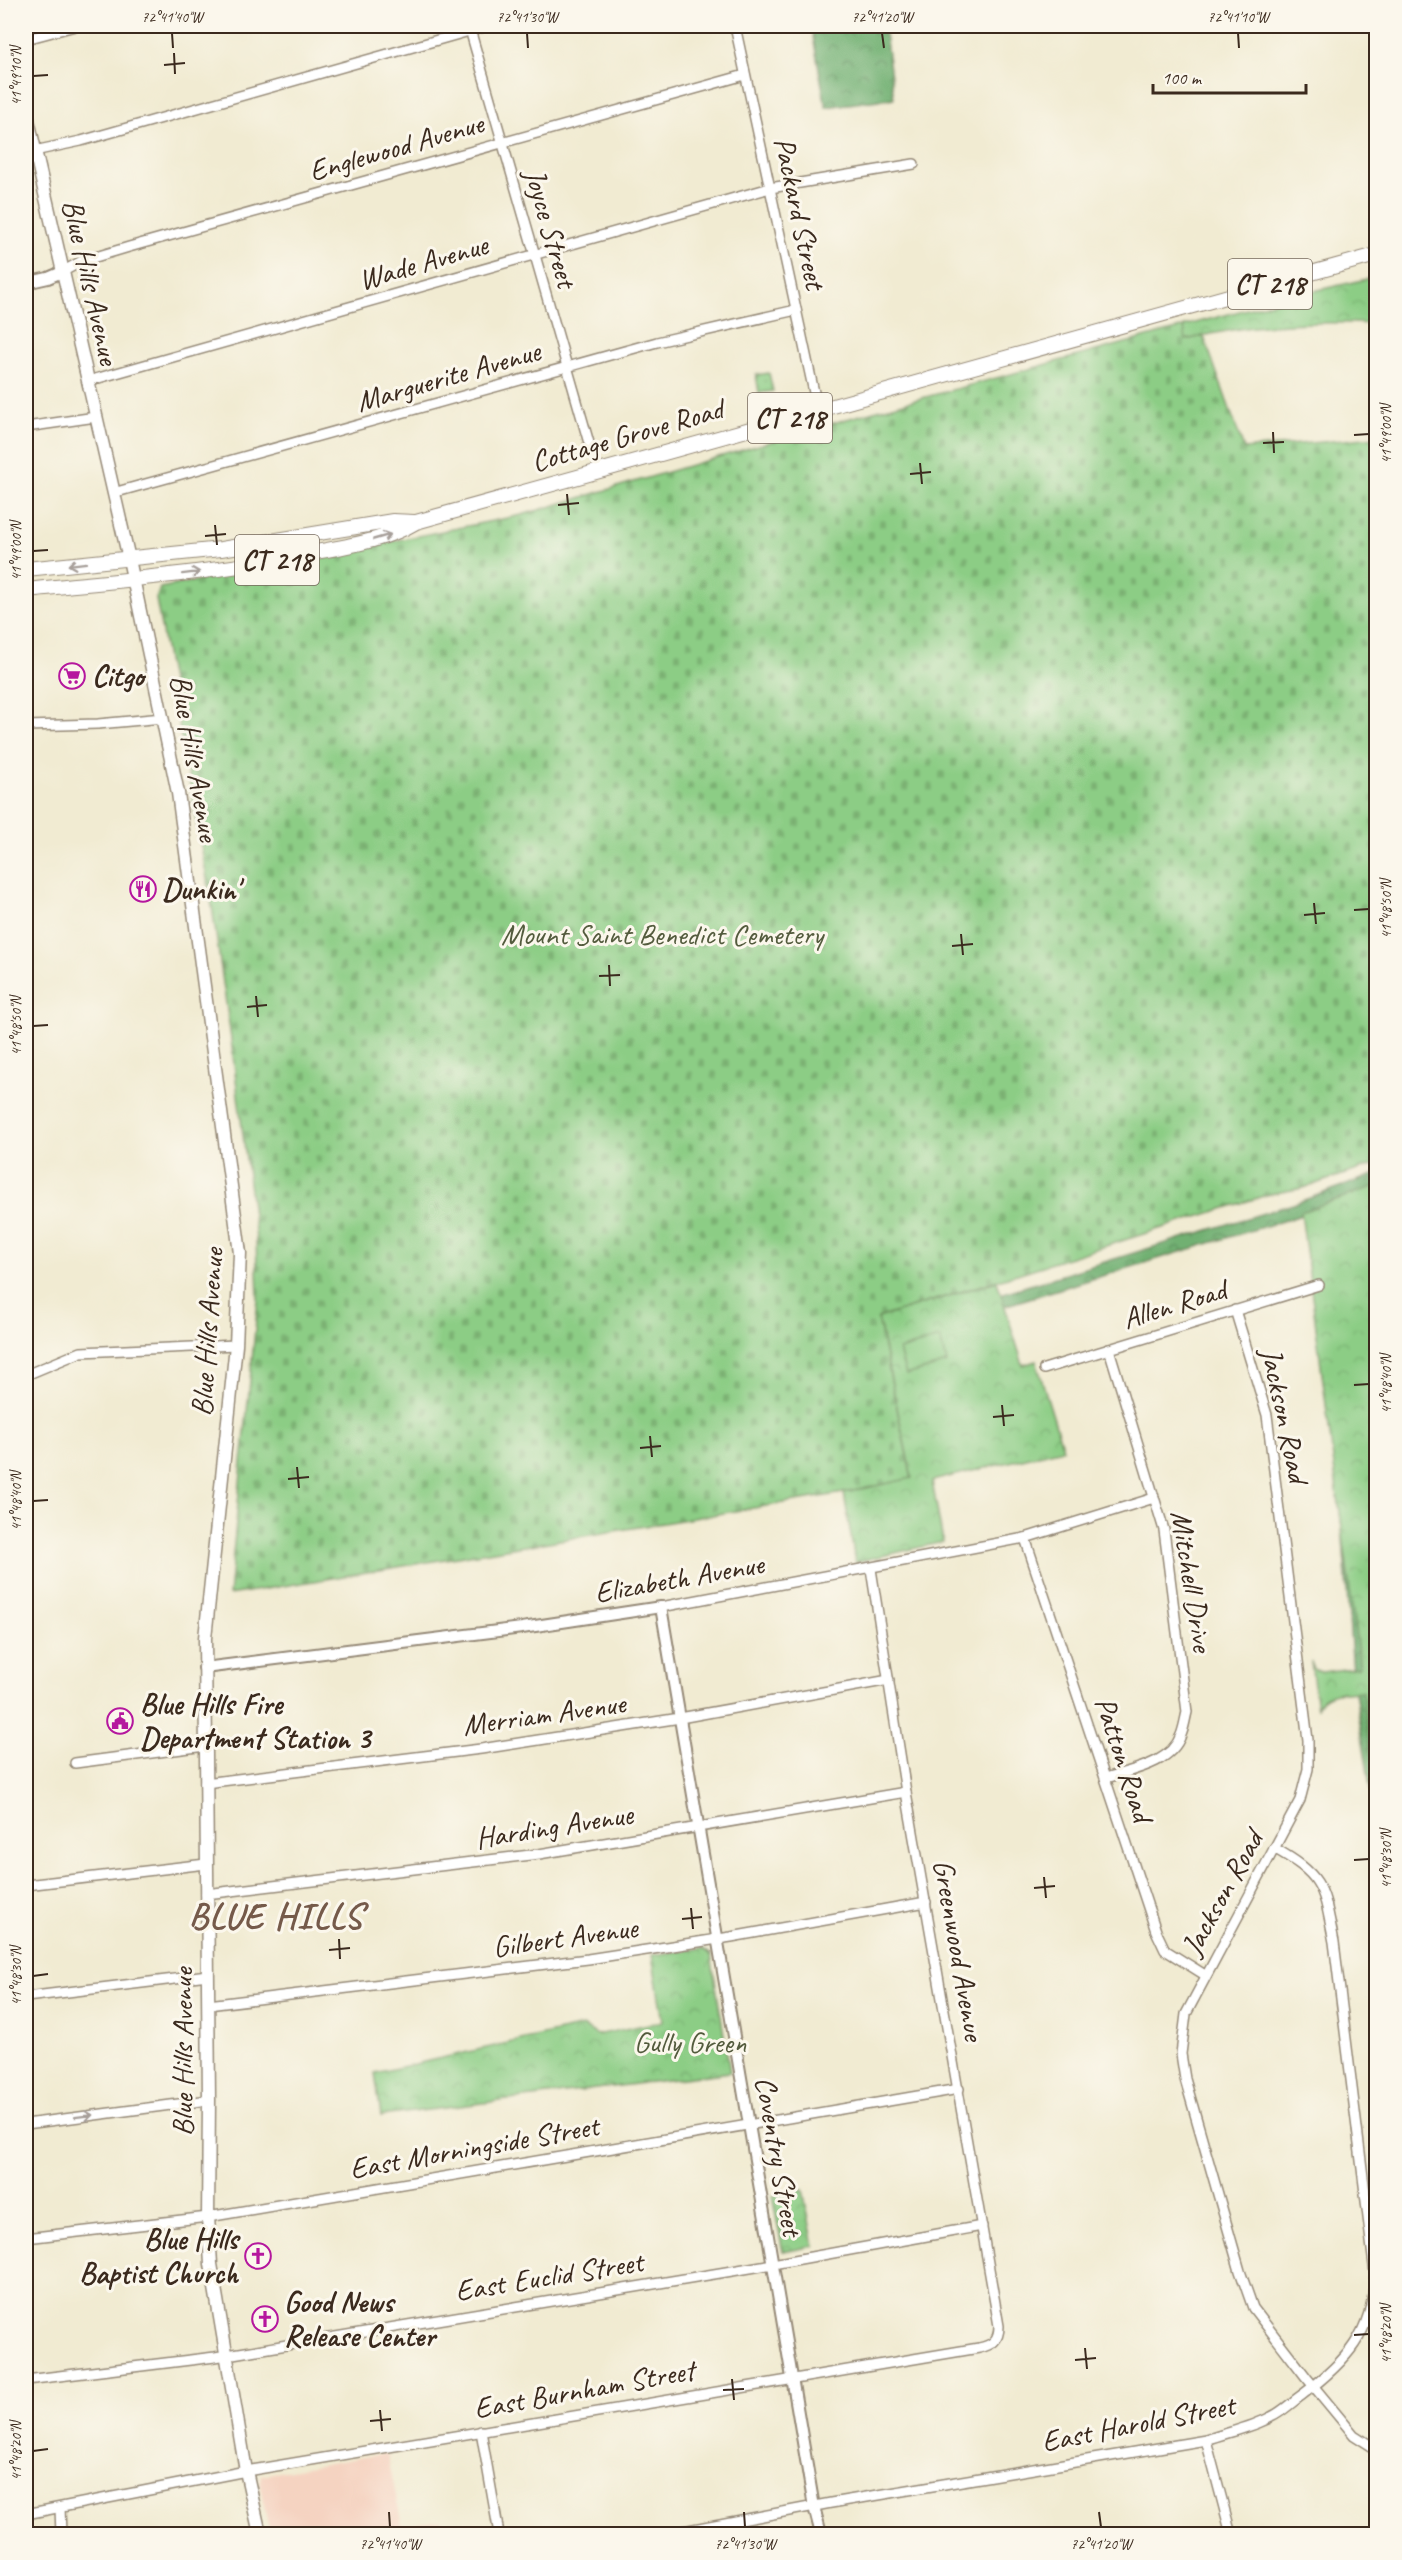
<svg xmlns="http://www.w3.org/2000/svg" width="1402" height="2560" font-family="Caveat,sans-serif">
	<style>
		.built { fill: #f5d3c1 }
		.grass { fill: url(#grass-dots); stroke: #647c52; stroke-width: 1.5 }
		.forest { fill: url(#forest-crowns); stroke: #566d48; stroke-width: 1.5 }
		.cemetery { fill: url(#cemetery-stones); stroke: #647c52; stroke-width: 1.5 }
		.park { fill: url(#park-crowns); stroke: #647c52; stroke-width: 1.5 }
		.pitch { fill: #8ccd85; stroke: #647c52; stroke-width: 1.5 }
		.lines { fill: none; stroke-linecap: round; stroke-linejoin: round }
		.minor-casing { stroke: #968a78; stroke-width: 12 }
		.tertiary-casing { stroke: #968a78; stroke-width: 14 }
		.secondary-casing { stroke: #968a78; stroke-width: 15 }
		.primary-casing { stroke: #968a78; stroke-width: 16 }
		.minor { stroke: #fff; stroke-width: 9 }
		.tertiary { stroke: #fff; stroke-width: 10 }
		.secondary { stroke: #fff; stroke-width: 12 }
		.primary { stroke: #fff; stroke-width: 14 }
		.oneway { stroke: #a79f9a }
		.ticks { fill: none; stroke: #3b2a1e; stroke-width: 2 }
		.labels { text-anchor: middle; stroke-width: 6; stroke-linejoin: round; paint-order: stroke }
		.shield { fill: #fbf7ec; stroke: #75685c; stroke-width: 1.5 }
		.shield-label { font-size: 28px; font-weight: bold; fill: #3b2a1e }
		.street-label { font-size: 30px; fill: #3b2a1e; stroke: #fbf7ec }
		.poi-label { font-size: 30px; font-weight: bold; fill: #3b2a1e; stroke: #fbf7ec; text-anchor: start }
		.park-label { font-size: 30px; fill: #535b3d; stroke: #fbf7ec }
		.district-label { font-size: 36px; font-weight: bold; letter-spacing: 1.5px; fill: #755a4a; stroke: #fbf7ec }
		.neatline { fill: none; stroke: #3b2a1e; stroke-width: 2 }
		.ticks-label { font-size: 15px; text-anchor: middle; fill: #3b2a1e }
	</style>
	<defs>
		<pattern id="grass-dots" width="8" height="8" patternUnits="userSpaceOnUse" patternTransform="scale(1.5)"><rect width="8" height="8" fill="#8ccd85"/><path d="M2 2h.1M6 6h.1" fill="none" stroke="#7ab072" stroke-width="1.8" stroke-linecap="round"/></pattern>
		<pattern id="forest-crowns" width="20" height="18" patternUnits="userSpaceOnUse" patternTransform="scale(1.5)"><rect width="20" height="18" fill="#71b072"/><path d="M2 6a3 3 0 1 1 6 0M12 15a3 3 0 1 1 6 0" fill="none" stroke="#5e8f5d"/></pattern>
		<pattern id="cemetery-stones" width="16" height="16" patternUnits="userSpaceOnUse" patternTransform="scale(1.5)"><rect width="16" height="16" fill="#8ccd85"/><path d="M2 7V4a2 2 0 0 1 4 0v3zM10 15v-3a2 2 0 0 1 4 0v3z" fill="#7ab072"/></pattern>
		<pattern id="park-crowns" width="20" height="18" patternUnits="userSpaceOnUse" patternTransform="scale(1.5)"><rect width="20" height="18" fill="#8ccd85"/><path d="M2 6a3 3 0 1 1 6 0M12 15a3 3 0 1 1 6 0" fill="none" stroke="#7ab072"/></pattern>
	</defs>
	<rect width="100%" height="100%" fill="#fbf7ec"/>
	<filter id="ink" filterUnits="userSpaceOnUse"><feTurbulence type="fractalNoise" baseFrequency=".0167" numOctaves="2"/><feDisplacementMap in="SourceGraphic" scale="12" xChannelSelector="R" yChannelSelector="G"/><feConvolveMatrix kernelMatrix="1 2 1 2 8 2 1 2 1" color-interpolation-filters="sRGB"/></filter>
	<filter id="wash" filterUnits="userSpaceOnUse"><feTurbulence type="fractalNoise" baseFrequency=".008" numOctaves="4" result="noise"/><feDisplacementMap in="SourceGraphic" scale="24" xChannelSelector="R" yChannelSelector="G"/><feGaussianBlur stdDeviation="1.35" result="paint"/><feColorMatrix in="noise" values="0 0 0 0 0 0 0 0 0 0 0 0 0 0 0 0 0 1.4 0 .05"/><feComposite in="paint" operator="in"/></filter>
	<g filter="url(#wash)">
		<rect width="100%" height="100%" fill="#f1ebd2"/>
		<polygon class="built" points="387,2453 402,2525 440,2521 443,2534 270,2534 260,2486 262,2475"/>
		<polygon class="grass" points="769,373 773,391 759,393 756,375"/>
		<g class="forest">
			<polygon points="811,26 884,26 894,98 826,107"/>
			<polygon points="1376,1174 1376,1825 1354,1685 1342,1526 1302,1215 915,1333 919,1319 1293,1204"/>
		</g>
		<polygon class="cemetery" points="1199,323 1244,449 1376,437 1376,1164 1303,1188 1270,1194 878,1318 912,1479 844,1493 229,1595 258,1299 256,1239 229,1024 211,900 156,599 160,588 522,515 874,411"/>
		<g class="park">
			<path d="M 1376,277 L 1376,324 C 1312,321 1249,323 1186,340 L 1184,326 L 1318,290 Z"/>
			<path d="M 1376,1186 L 1376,1800 L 1363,1691 C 1348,1692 1319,1690 1317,1709 L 1311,1662 L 1314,1669 L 1322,1672 L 1360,1667 L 1301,1212 Z"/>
			<polygon points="997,1281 1023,1365 1036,1361 1063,1449 932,1481 943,1542 855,1562 844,1493 912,1478 878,1318"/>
			<polygon points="703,1948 711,1955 730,2072 381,2116 375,2073 583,2026 597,2035 663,2021 652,1955"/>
			<polygon points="803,2190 814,2246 783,2252 772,2196"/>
		</g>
		<polygon class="pitch" points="940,1338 947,1363 906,1375 899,1350"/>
	</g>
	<g filter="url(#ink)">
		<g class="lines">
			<g class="minor-casing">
				<g id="minor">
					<polyline points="469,26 589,443"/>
					<polyline points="735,26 818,411"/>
					<polyline points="26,39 75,26"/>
					<polyline points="34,151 81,141 487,26"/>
					<polyline points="62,272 82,261 129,247 745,75"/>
					<polyline points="88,381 770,188 914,164"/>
					<polyline points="26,427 96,417"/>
					<polyline points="113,493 657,342 796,310"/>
					<polyline points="26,726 98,724 163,718"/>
					<polyline points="1235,1310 1267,1415 1308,1740 1308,1769 1300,1800 1186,2014 1181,2054 1185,2079 1240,2271 1253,2308 1306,2377 1354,2435 1376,2449"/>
					<polyline points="1044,1369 1319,1285"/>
					<polyline points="26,1375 81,1352 236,1345"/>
					<polyline points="1025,1538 1156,1931 1165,1950 1205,1975"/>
					<polyline points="661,1607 1025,1538 1154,1498"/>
					<polyline points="75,1763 205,1746"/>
					<path d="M 1106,1778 C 1131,1770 1171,1764 1181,1735 C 1184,1728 1185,1720 1187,1712 L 1164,1530 L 1109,1349"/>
					<polyline points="205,1783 481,1749 680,1718 889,1680"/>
					<polyline points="26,1885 206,1864"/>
					<polyline points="206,1894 539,1854 906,1792"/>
					<polyline points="26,1997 208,1975"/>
					<polyline points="208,2005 588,1959 731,1937 926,1902"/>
					<polyline points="26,2124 209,2100"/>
					<polyline points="26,2238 208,2217 959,2089"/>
					<polyline points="26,2380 215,2357 756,2267 982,2226"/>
					<polyline points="481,2431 499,2534"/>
					<polyline points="1206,2440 1231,2534"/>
					<polyline points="60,2508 61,2534"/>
					<path d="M 26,2514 L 246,2471 L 979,2348 C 992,2345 999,2341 999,2326 L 906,1792 L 871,1569"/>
					<path d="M 667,2534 L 831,2503 L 1206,2440 C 1228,2432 1251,2428 1271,2417 C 1282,2412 1292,2402 1302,2395 C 1347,2361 1373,2333 1375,2274 L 1334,1942 C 1323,1887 1325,1877 1274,1848"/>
				</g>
			</g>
			<g class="tertiary-casing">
				<g id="tertiary">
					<polyline points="26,283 48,278 62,272"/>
					<polyline points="204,1668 522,1628 661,1607 814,2507 821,2534"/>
				</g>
			</g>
			<g class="secondary-casing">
				<polyline id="secondary" points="26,111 129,559 178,793 240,1253 236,1345 205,1638 209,2100 208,2217 211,2264 246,2471 260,2534"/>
			</g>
			<g class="primary-casing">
				<g id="primary">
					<polyline points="26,569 221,549 393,521 414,522"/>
					<path d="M 26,590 C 121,580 217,573 311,553 C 347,546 384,541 416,522 L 1376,255"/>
				</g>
			</g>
			<use href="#minor" class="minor"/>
			<use href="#tertiary" class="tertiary"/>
			<use href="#secondary" class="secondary"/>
			<use href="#primary" class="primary"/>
		</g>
		<defs><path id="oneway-shaft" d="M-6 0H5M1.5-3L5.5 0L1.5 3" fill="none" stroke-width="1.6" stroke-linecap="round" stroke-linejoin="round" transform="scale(1.5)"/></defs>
		<g class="oneway">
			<use href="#oneway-shaft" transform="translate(382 537) rotate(-16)"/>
			<use href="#oneway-shaft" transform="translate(77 564) rotate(173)"/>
			<use href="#oneway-shaft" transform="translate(191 573) rotate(-7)"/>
			<use href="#oneway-shaft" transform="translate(84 2116) rotate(-7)"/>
		</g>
	</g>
	<path class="ticks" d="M 172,33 L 173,48M 527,33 L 528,48M 882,33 L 884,48M 1238,33 L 1239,48M 174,53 L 175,74M 164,65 L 185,63M 33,76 L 48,75M 1273,432 L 1274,453M 1354,435 L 1369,434M 1263,443 L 1284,442M 920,463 L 922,484M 910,474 L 931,472M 567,494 L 569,515M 558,505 L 579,503M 215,525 L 217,545M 205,536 L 226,534M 33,551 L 48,550M 1314,903 L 1316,924M 1354,910 L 1369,909M 1304,915 L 1325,913M 961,934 L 963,955M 952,946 L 973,944M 609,965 L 610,986M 599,976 L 620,975M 256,996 L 258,1017M 247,1007 L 267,1005M 33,1026 L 48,1025M 1354,1385 L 1369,1384M 1002,1405 L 1004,1426M 993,1417 L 1014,1415M 650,1436 L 652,1457M 640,1448 L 661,1446M 297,1467 L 299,1488M 288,1479 L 309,1477M 33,1501 L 48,1500M 1354,1860 L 1369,1859M 1044,1877 L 1046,1898M 1034,1888 L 1055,1886M 691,1908 L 693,1929M 682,1919 L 702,1917M 339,1939 L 340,1959M 329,1950 L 350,1948M 33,1976 L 48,1974M 1354,2335 L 1369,2334M 1085,2348 L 1087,2369M 1075,2360 L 1096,2358M 732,2379 L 734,2400M 723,2390 L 744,2389M 380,2410 L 382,2431M 370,2421 L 391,2419M 33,2451 L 48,2449M 389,2512 L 390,2527M 744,2512 L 745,2527M 1099,2512 L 1101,2527"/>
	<defs>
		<g id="supermarket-ring" transform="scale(1.35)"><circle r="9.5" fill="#fbf7ec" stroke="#b5179e" stroke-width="1.5"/><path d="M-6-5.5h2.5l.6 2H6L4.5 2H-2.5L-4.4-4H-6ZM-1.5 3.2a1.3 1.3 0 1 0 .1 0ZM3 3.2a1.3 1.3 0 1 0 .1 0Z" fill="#b5179e"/></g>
		<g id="restaurant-ring" transform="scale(1.35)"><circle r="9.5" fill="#fbf7ec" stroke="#b5179e" stroke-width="1.5"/><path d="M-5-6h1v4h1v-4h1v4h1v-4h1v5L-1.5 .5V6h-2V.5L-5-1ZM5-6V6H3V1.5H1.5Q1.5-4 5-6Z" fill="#b5179e"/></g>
		<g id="civic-ring" transform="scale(1.35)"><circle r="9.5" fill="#fbf7ec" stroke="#b5179e" stroke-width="1.5"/><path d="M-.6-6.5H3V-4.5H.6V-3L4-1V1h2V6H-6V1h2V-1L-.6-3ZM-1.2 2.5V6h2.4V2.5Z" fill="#b5179e"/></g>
		<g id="church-ring" transform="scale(1.35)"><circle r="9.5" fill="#fbf7ec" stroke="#b5179e" stroke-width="1.5"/><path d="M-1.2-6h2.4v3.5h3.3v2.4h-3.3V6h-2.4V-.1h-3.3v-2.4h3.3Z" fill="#b5179e"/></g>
	</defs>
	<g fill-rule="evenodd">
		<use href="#supermarket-ring" x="72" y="676"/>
		<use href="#restaurant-ring" x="143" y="889"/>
		<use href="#civic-ring" x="120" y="1721"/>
		<use href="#church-ring" x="258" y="2256"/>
		<use href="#church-ring" x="265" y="2319"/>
	</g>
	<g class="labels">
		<g class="shield">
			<rect x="1228" y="259" width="84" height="50" rx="4.5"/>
			<rect x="748" y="393" width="84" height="50" rx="4.5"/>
			<rect x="235" y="535" width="84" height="50" rx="4.5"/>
		</g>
		<g class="shield-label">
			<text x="1270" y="294">CT 218</text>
			<text x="790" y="428">CT 218</text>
			<text x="277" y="570">CT 218</text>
		</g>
		<g class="street-label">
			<text transform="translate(396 147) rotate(-16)" y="10">Englewood Avenue</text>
			<text transform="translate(800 213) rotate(78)" y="10">Packard Street</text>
			<text transform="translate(551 228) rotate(74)" y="10">Joyce Street</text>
			<text transform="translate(423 262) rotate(-16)" y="10">Wade Avenue</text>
			<text transform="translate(91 282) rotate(77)" y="10">Blue Hills Avenue</text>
			<text transform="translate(448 376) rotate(-16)" y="10">Marguerite Avenue</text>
			<text transform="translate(627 435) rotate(-16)" y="10">Cottage Grove Road</text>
			<text transform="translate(195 758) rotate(80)" y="10">Blue Hills Avenue</text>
			<text transform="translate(1174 1304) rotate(-17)" y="10">Allen Road</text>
			<text transform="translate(207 1332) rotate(-86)" y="10">Blue Hills Avenue</text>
			<text transform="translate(1285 1415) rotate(78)" y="10">Jackson Road</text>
			<text transform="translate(679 1578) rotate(-10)" y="10">Elizabeth Avenue</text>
			<text transform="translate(1192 1581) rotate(81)" y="10">Mitchell Drive</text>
			<text transform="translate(544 1714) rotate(-8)" y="10">Merriam Avenue</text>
			<text transform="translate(1124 1759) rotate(72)" y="10">Patton Road</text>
			<text transform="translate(554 1826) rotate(-9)" y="10">Harding Avenue</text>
			<text transform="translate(1222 1893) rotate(-61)" y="10">Jackson Road</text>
			<text transform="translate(565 1937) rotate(-8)" y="10">Gilbert Avenue</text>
			<text transform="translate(959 1950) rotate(80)" y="10">Greenwood Avenue</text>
			<text transform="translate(182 2052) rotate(-90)" y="10">Blue Hills Avenue</text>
			<text transform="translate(474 2147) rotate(-10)" y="10">East Morningside Street</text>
			<text transform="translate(779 2156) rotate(80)" y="10">Coventry Street</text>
			<text transform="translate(549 2276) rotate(-9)" y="10">East Euclid Street</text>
			<text transform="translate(584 2389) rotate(-10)" y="10">East Burnham Street</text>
			<text transform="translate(1138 2423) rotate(-11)" y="10">East Harold Street</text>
		</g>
		<g class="poi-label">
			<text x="92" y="686">Citgo</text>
			<text x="162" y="899">Dunkin'</text>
			<text x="140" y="1714">Blue Hills Fire<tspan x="140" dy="34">Department Station 3</tspan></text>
			<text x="238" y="2249" text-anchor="end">Blue Hills<tspan x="238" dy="34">Baptist Church</tspan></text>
			<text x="284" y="2312">Good News<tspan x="284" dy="34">Release Center</tspan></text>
		</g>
		<g class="park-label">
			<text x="662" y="944">Mount Saint Benedict Cemetery</text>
			<text x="690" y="2052">Gully Green</text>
		</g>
		<g class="district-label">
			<text x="276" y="1928">BLUE HILLS</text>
		</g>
	</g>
	<rect width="1402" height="2560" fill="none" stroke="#fbf7ec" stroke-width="66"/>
	<path d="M1153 84v9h153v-9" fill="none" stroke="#3b2a1e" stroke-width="3"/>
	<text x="1162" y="84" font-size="18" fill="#3b2a1e" stroke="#fbf7ec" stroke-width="4.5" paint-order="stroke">100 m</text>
	<rect x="33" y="33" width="1336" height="2494" class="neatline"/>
	<g class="ticks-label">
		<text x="172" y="22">72°41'40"W</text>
		<text x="527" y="22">72°41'30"W</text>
		<text x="882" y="22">72°41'20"W</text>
		<text x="1238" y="22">72°41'10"W</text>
		<text transform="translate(16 76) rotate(-90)" y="5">41°49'10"N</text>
		<text transform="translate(1386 434) rotate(-90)" y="5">41°49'00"N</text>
		<text transform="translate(16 551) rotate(-90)" y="5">41°49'00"N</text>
		<text transform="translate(1386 909) rotate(-90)" y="5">41°48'50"N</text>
		<text transform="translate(16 1026) rotate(-90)" y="5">41°48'50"N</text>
		<text transform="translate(1386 1384) rotate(-90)" y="5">41°48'40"N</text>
		<text transform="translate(16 1501) rotate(-90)" y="5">41°48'40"N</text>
		<text transform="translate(1386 1859) rotate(-90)" y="5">41°48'30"N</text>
		<text transform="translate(16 1976) rotate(-90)" y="5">41°48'30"N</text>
		<text transform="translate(1386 2334) rotate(-90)" y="5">41°48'20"N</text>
		<text transform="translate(16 2451) rotate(-90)" y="5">41°48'20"N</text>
		<text x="390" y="2549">72°41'40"W</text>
		<text x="745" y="2549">72°41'30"W</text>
		<text x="1101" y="2549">72°41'20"W</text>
	</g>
</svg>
